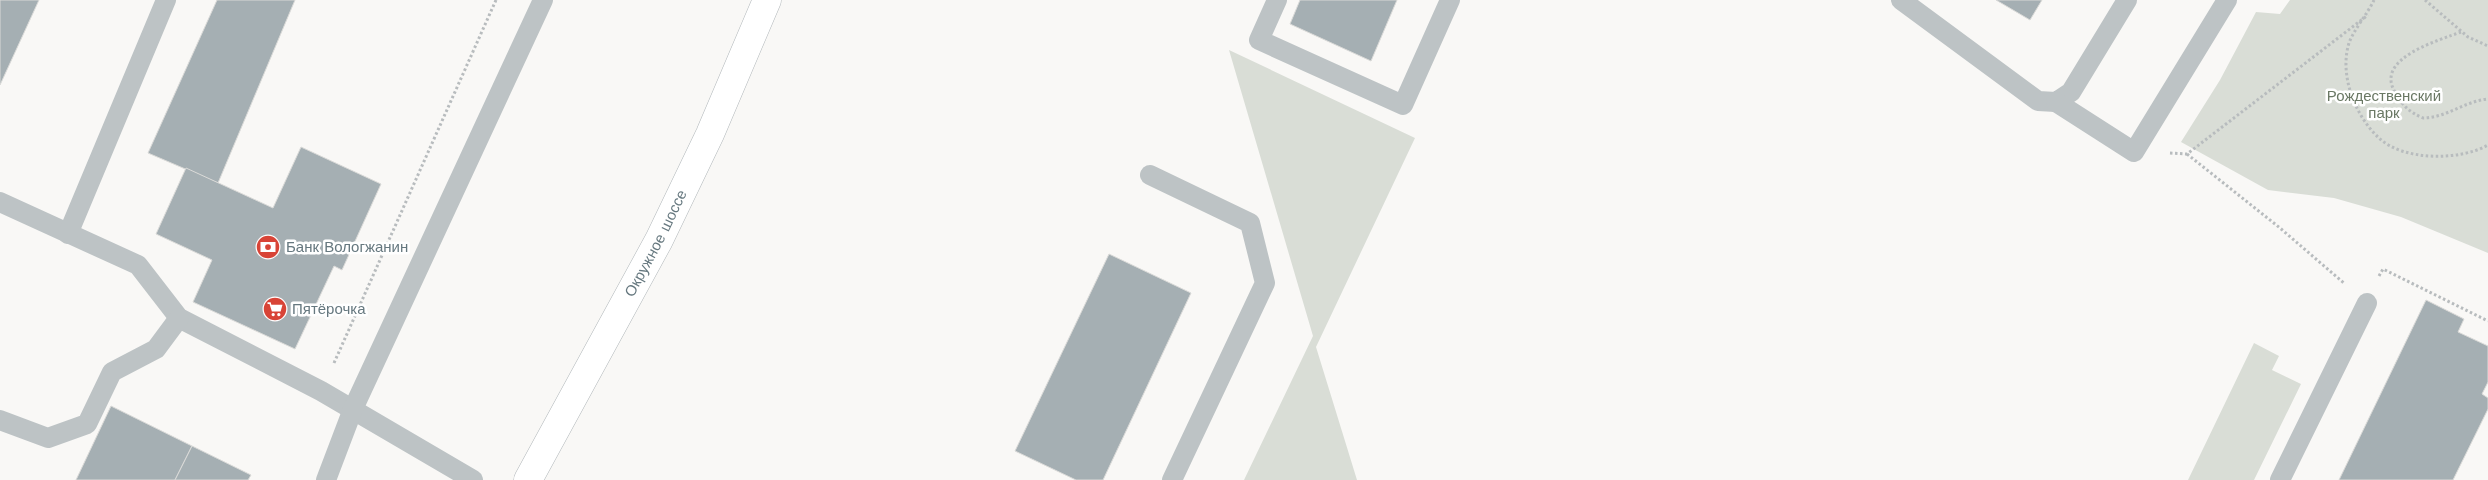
<svg xmlns="http://www.w3.org/2000/svg" width="2488" height="480" font-family="'Work Sans',sans-serif">
	<style>
		.green { fill: #d9ddd6 }
		.building { fill: #a5afb3; stroke: #dadad8 }
		.lines { fill: none; stroke-linecap: round; stroke-linejoin: round }
		.primary-casing { stroke: #b1b7ba; stroke-width: 29 }
		.path { stroke: #b8bcbe; stroke-width: 3; stroke-dasharray: 2.5 2.5; stroke-linecap: butt }
		.service { stroke: #bdc3c5; stroke-width: 20 }
		.primary { stroke: #fff; stroke-width: 28 }
		.labels { text-anchor: middle; stroke-width: 5; stroke-linejoin: round; paint-order: stroke }
		.park-label { font-size: 15px; fill: #6a7864; stroke: #fff }
		.street-label { font-size: 15px; fill: #66787f; stroke: #fff }
		.poi-label { font-size: 15px; fill: #66787f; stroke: #fff; text-anchor: start }
	</style>
	<rect width="100%" height="100%" fill="#f9f8f6"/>
	<g class="green">
		<polygon points="2290,0 2488,0 2488,253 2401,217 2334,198 2268,190 2181,142 2220,80 2256,12 2280,14"/>
		<polygon points="1229,50 1415,138 1316,347 1357,480 1244,480 1313,336"/>
		<polygon points="2254,343 2279,356 2272,370 2301,384 2254,480 2188,480"/>
	</g>
	<g class="building">
		<polygon points="0,0 39,0 0,85"/>
		<polygon points="217,0 295,0 218,183 148,153"/>
		<polygon points="1300,0 1397,0 1371,61 1290,24"/>
		<polygon points="1996,0 2042,0 2030,20"/>
		<polygon points="301,147 381,184 342,270 334,266 295,349 193,302 212,260 156,234 186,168 273,208"/>
		<polygon points="1109,254 1191,293 1103,480 1076,480 1015,451"/>
		<polygon points="2426,300 2464,319 2458,332 2488,346 2488,382 2482,394 2488,398 2488,409 2453,480 2339,480"/>
		<polygon points="111,406 192,446 175,480 76,480"/>
		<polygon points="192,446 251,475 248,480 175,480"/>
	</g>
	<g class="lines">
		<g class="primary-casing">
			<g id="primary">
				<path id="s1" d="M 528,480 L 659,240 L 710,134 L 767,0"/>
			</g>
		</g>
		<g class="path">
			<path d="M 2374,0 C 2368,13 2353,31 2349,43 C 2339,75 2355,116 2379,138 C 2403,161 2460,161 2488,145"/>
			<polyline points="2425,0 2468,37 2488,46"/>
			<path d="M 2461,32 C 2440,40 2374,58 2395,92 C 2403,106 2409,112 2423,118 C 2446,118 2465,101 2488,99"/>
			<polyline points="2170,153 2187,154 2368,15"/>
			<polyline points="2187,154 2280,228 2345,284"/>
			<polyline points="2379,276 2383,269 2488,321"/>
			<polyline points="334,363 496,0"/>
		</g>
		<g class="service">
			<polyline points="1277,0 1259,40 1403,105 1450,0"/>
			<polyline points="1901,0 2038,101 2056,102 2071,92 2127,0"/>
			<polyline points="2056,102 2134,152 2227,0"/>
			<polyline points="1150,175 1250,223 1265,283 1172,480"/>
			<polyline points="0,202 138,265 179,318 321,391 473,480"/>
			<polyline points="68,234 166,0"/>
			<polyline points="0,420 48,438 87,424 112,372 156,349 179,318"/>
			<polyline points="326,480 353,409 543,0"/>
			<polyline points="2280,480 2367,303"/>
		</g>
		<use href="#primary" class="primary"/>
	</g>
	<defs>
		<g id="bank-disc" transform="scale(1.25)"><circle r="9.5" fill="#d84437" stroke="#fff"/><path d="M-6-4H6V4H-6ZM0-2.3a2.3 2.3 0 1 0 0 4.6a2.3 2.3 0 1 0 0-4.6Z" fill="#fff"/></g>
		<g id="supermarket-disc" transform="scale(1.25)"><circle r="9.5" fill="#d84437" stroke="#fff"/><path d="M-6-5.5h2.5l.6 2H6L4.5 2H-2.5L-4.4-4H-6ZM-1.5 3.2a1.3 1.3 0 1 0 .1 0ZM3 3.2a1.3 1.3 0 1 0 .1 0Z" fill="#fff"/></g>
	</defs>
	<g fill-rule="evenodd">
		<use href="#bank-disc" x="268" y="247"/>
		<use href="#supermarket-disc" x="275" y="309"/>
	</g>
	<g class="labels">
		<g class="park-label">
			<text x="2384" y="101">Рождественский<tspan x="2384" dy="17">парк</tspan></text>
		</g>
		<g class="street-label">
			<text dy="5" stroke="none"><textPath href="#s1" startOffset="269">Окружное шоссе</textPath></text>
		</g>
		<g class="poi-label">
			<text x="286" y="252">Банк Вологжанин</text>
			<text x="292" y="314">Пятёрочка</text>
		</g>
	</g>
</svg>
